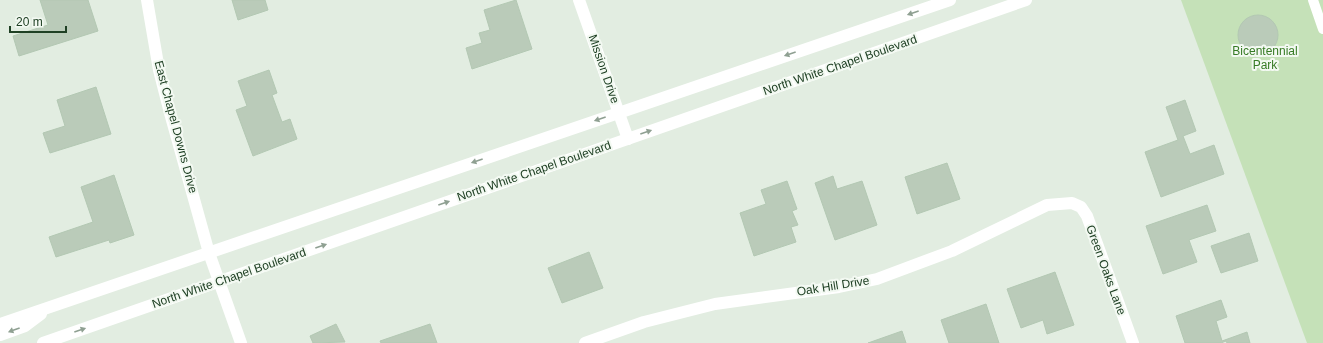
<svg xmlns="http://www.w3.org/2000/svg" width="1323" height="343" font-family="Helvetica,sans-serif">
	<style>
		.green { fill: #c5e1b8 }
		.building { fill: #bacbb9; stroke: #b3c8b3 }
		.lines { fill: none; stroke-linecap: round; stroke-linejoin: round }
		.lane { stroke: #fff; stroke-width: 10 }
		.street { stroke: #fff; stroke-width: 12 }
		.secondary { stroke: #fff; stroke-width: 12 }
		.oneway { fill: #8fa092 }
		.labels { text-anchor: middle; stroke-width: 4; stroke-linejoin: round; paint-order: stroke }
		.park-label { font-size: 12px; fill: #377b25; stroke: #f3f9f2 }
		.street-label { font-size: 12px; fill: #1f4024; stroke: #f3f9f2 }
	</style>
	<rect width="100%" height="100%" fill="#e2ede1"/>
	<polygon class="green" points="1181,0 1323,0 1323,343 1307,343"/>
	<g class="building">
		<polygon points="40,0 88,0 98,31 19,56 13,36 48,25"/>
		<polygon points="232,0 265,0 268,10 238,20"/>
		<polygon points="516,0 532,49 472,69 466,48 482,43 479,33 490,30 484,10"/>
		<circle cx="1258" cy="35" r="20"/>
		<polygon points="269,70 277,93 272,95 282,122 290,119 297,139 253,156 236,110 247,106 238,81"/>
		<polygon points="96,87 111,134 50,153 43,133 65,126 57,100"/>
		<polygon points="1185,100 1196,131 1183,136 1190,154 1214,145 1224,174 1161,197 1145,152 1178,140 1166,107"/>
		<polygon points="947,163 960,199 917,214 905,177"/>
		<polygon points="114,175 134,235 110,243 109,240 56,257 49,237 93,222 81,187"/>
		<polygon points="833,176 837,189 862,181 877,225 835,240 815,183"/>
		<polygon points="787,181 797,209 792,211 798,225 791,227 796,242 754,256 740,213 766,204 761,190"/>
		<polygon points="1207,205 1216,231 1189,240 1197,262 1163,274 1146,226"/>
		<polygon points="1249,233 1258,261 1221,273 1211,246"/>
		<polygon points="589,252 603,288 562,303 548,268"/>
		<polygon points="1055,272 1074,325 1047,334 1043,320 1021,328 1007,289"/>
		<polygon points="1221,300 1227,317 1216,321 1222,341 1247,332 1250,343 1227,343 1226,341 1221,343 1185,343 1176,316"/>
		<polygon points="986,304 999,343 949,343 941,320"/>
		<polygon points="336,324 345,342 313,343 310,336"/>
		<polygon points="430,324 437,343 381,343 380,341"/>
		<polygon points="902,331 906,343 868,343"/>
	</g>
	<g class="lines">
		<polyline class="lane" points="1313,0 1323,29"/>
		<g class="street">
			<polyline points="147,0 159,70 170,113 209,253 241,343"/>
			<polyline points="579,0 628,139"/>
			<polyline points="585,343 644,322 715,304 839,287 877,279 952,251 1047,205 1072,203 1081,207 1087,216 1133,343"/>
		</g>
		<g class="secondary">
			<polyline points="0,324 950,0"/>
			<polyline points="0,335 25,326 41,314"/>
			<polyline points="43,343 1026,0"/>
		</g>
	</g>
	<defs><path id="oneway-solid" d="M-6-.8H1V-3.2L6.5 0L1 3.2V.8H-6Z"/></defs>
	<g class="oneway">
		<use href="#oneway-solid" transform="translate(913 13) rotate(161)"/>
		<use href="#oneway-solid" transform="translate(790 54) rotate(161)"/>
		<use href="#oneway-solid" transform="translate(600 119) rotate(161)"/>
		<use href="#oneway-solid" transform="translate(646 132) rotate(-19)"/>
		<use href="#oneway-solid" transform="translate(477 161) rotate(161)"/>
		<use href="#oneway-solid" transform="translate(444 203) rotate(-19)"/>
		<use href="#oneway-solid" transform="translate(321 246) rotate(-19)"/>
		<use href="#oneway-solid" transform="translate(14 330) rotate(160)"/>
		<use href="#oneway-solid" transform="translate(80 330) rotate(-19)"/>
	</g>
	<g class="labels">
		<g class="park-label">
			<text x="1265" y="55">Bicentennial<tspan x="1265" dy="14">Park</tspan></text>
		</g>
		<g class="street-label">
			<text transform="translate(840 65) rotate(-19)" y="4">North White Chapel Boulevard</text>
			<text transform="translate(604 69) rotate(71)" y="4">Mission Drive</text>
			<text transform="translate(176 127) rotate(75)" y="4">East Chapel Downs Drive</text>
			<text transform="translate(534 171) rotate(-19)" y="4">North White Chapel Boulevard</text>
			<text transform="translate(1106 270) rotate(70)" y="4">Green Oaks Lane</text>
			<text transform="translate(229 278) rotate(-19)" y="4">North White Chapel Boulevard</text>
			<text transform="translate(833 286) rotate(-9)" y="4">Oak Hill Drive</text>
		</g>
	</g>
	<path d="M10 26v6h56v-6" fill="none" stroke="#1f4024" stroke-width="2"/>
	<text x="16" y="26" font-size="12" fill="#1f4024" stroke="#f3f9f2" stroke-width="3" paint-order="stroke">20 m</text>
</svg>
